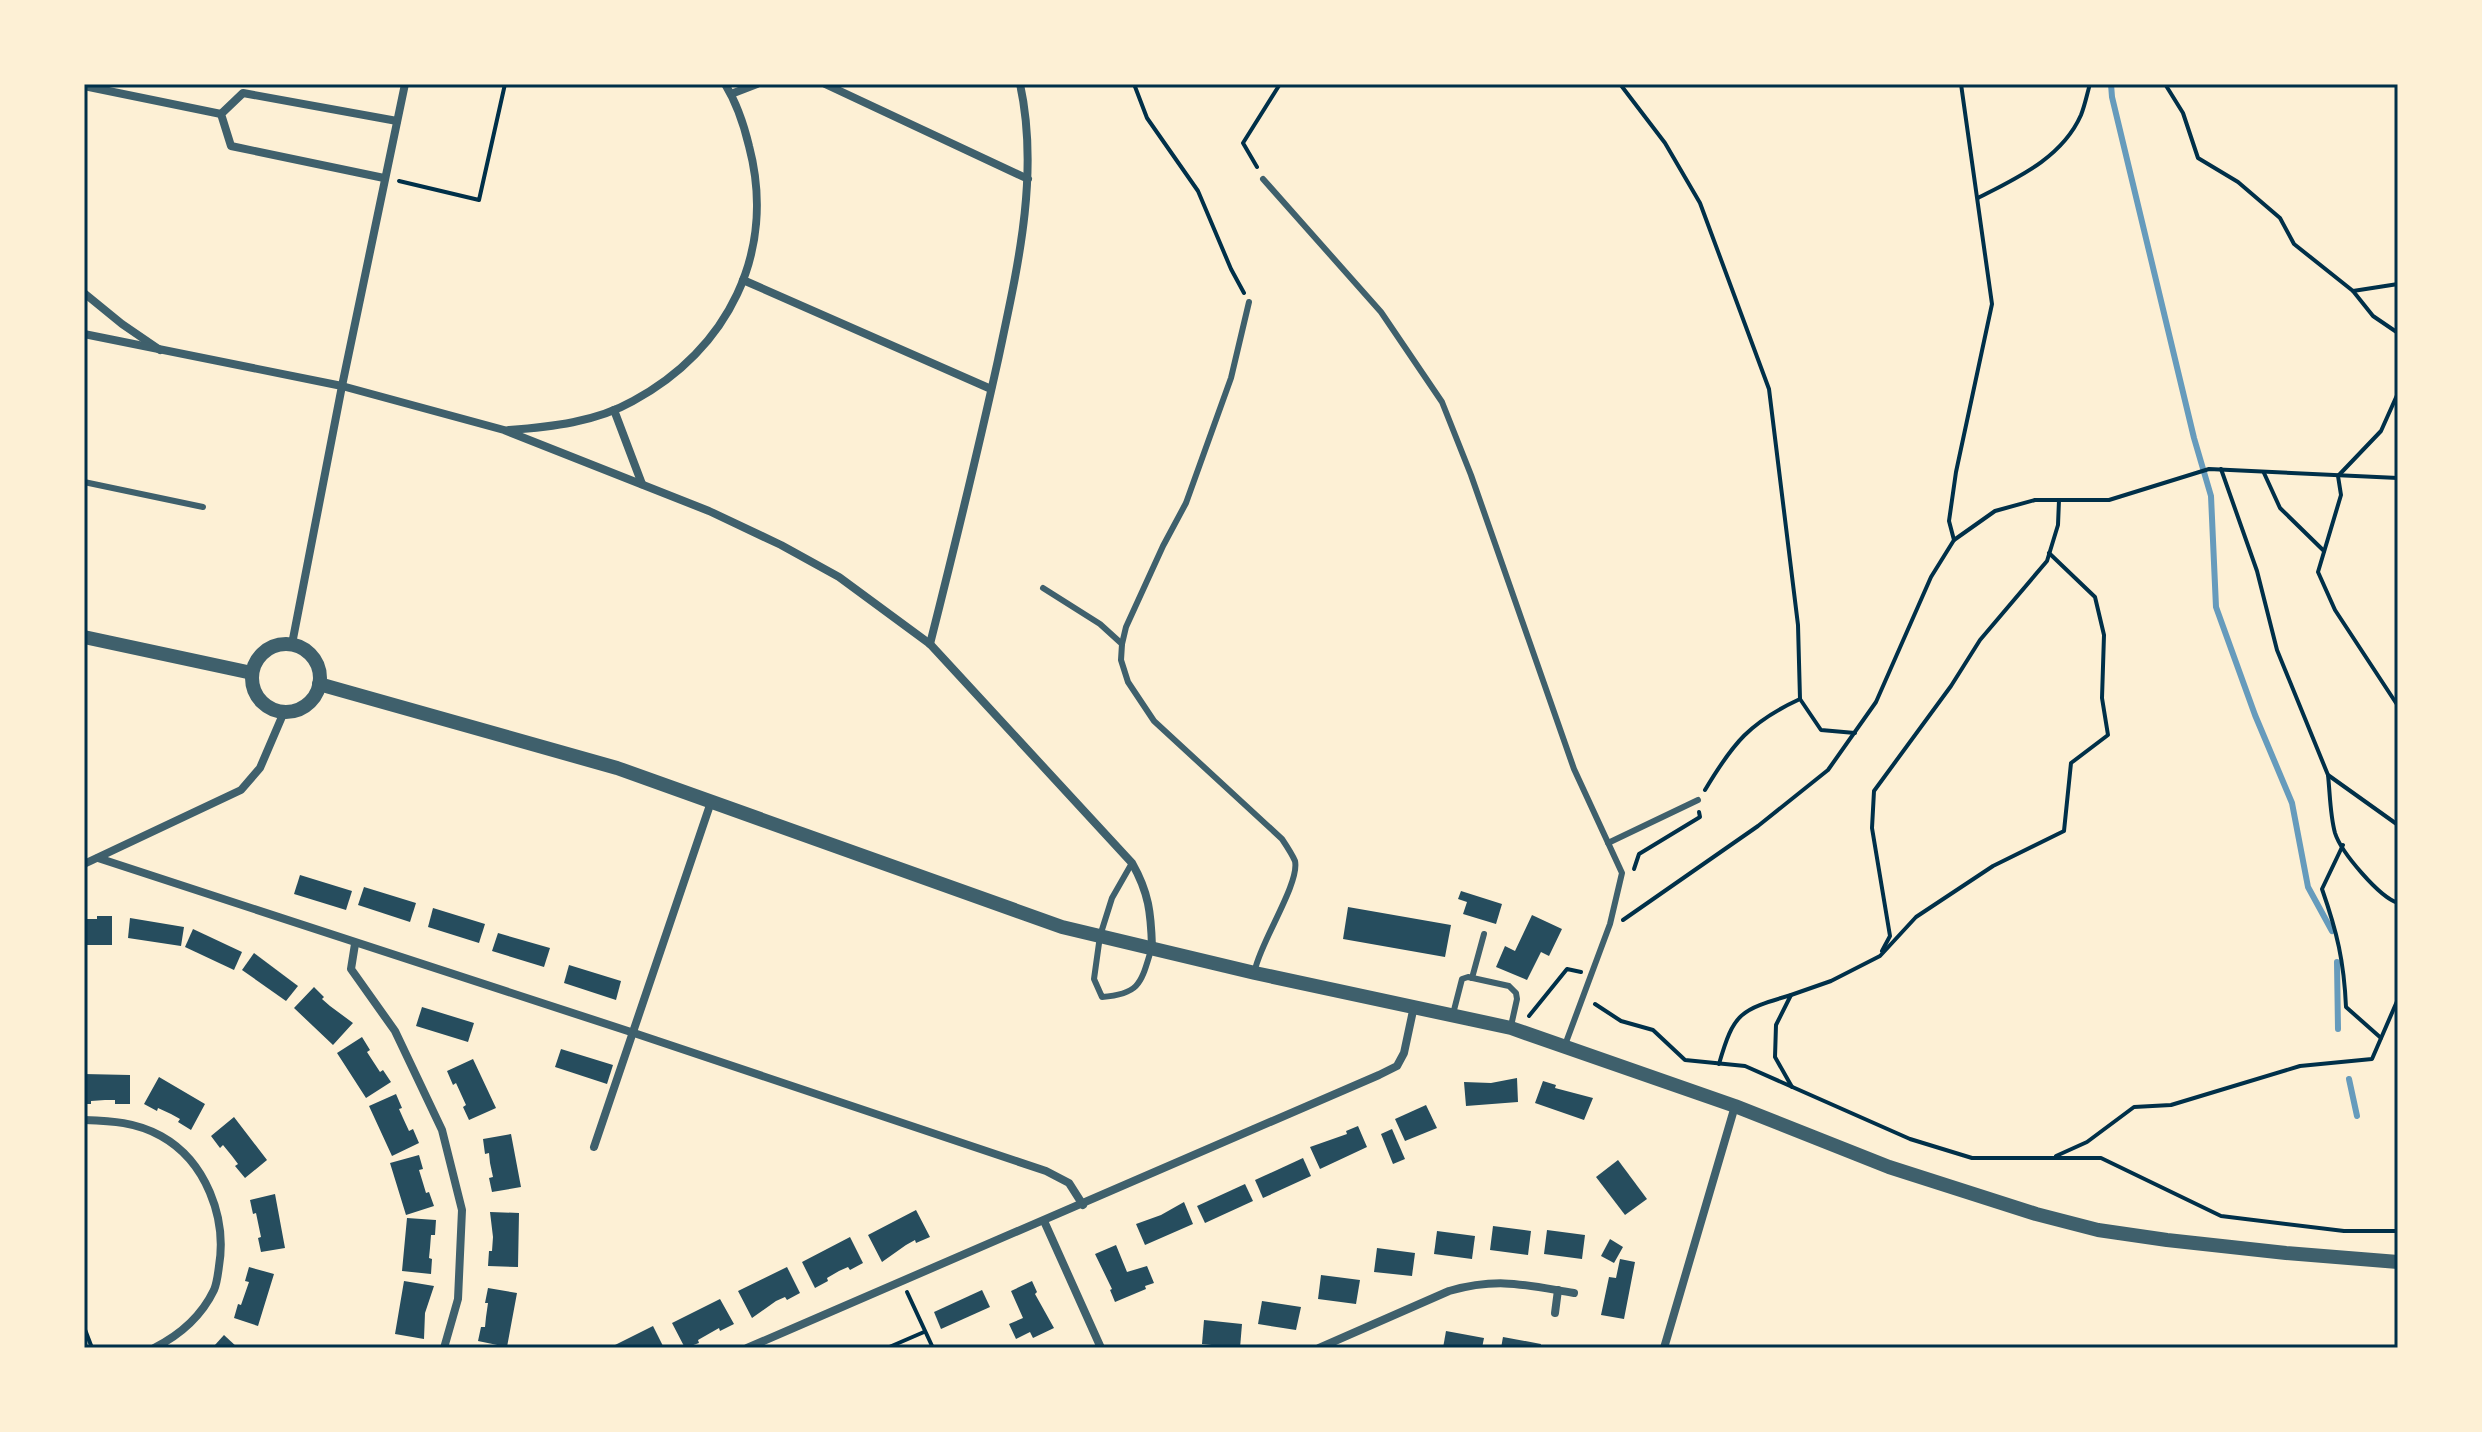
<svg xmlns="http://www.w3.org/2000/svg" width="2482" height="1432" font-family="Overpass,sans-serif">
	<style>
		.lines { fill: none; stroke-linecap: round; stroke-linejoin: round }
		.stream { stroke: #669bbc; stroke-width: 6 }
		.building { fill: #264d5e }
		.path { stroke: #003049; stroke-width: 4 }
		.service { stroke: #3f606c; stroke-width: 6 }
		.minor { stroke: #3f606c; stroke-width: 8 }
		.tertiary { stroke: #3f606c; stroke-width: 14 }
		.neatline { fill: none; stroke: #003049; stroke-width: 3 }
	</style>
	<rect width="100%" height="100%" fill="#fdf0d5"/>
	<g class="lines">
		<g class="stream">
			<polyline points="2111,84 2112,97 2194,438 2211,496 2216,607 2255,715 2292,803 2308,887 2332,931"/>
			<polyline points="2337,962 2338,1029"/>
			<polyline points="2349,1079 2357,1116"/>
		</g>
	</g>
	<g class="building">
		<polygon points="300,875 352,891 346,910 294,894"/>
		<polygon points="364,887 416,903 410,922 358,905"/>
		<polygon points="1461,891 1502,904 1496,924 1463,914 1467,902 1458,899"/>
		<polygon points="1348,907 1451,925 1445,957 1343,939"/>
		<polygon points="433,908 485,924 479,943 428,927"/>
		<polygon points="1532,915 1562,929 1549,956 1541,952 1527,980 1496,967 1505,946 1515,951"/>
		<polygon points="97,916 112,916 112,945 84,945 84,919 97,919"/>
		<polygon points="130,918 184,927 181,946 128,938"/>
		<polygon points="193,929 242,952 234,970 185,947"/>
		<polygon points="498,933 550,948 544,967 492,951"/>
		<polygon points="254,953 298,986 286,1001 242,970"/>
		<polygon points="569,965 621,981 616,1000 564,983"/>
		<polygon points="314,987 324,997 322,999 330,1006 353,1023 333,1045 294,1008"/>
		<polygon points="422,1007 474,1023 468,1042 416,1026"/>
		<polygon points="362,1037 370,1050 367,1052 380,1072 383,1070 391,1082 366,1098 337,1053"/>
		<polygon points="561,1049 613,1065 607,1084 555,1067"/>
		<polygon points="473,1059 496,1108 469,1120 463,1107 466,1105 456,1083 453,1085 447,1071"/>
		<polygon points="84,1074 130,1075 130,1104 115,1104 115,1100 105,1100 91,1101 91,1104 84,1104"/>
		<polygon points="159,1077 205,1104 191,1130 178,1122 180,1119 171,1114 158,1108 157,1111 144,1104"/>
		<polygon points="1517,1078 1518,1102 1466,1106 1464,1082 1491,1083"/>
		<polygon points="1543,1081 1556,1085 1555,1088 1593,1098 1584,1120 1535,1103"/>
		<polygon points="396,1094 402,1108 399,1109 403,1118 409,1131 413,1129 419,1143 392,1156 369,1106"/>
		<polygon points="1426,1105 1437,1128 1405,1141 1395,1119"/>
		<polygon points="234,1117 267,1160 245,1178 235,1166 238,1164 232,1156 223,1145 220,1148 211,1136"/>
		<polygon points="1358,1126 1367,1147 1320,1169 1310,1147 1347,1134 1346,1131"/>
		<polygon points="1392,1129 1405,1159 1393,1164 1381,1134"/>
		<polygon points="511,1134 521,1187 492,1192 489,1178 493,1177 490,1163 489,1153 485,1154 483,1139"/>
		<polygon points="419,1155 423,1169 419,1170 423,1183 426,1193 429,1192 434,1206 406,1215 390,1163"/>
		<polygon points="1303,1158 1311,1176 1263,1198 1255,1180"/>
		<polygon points="1618,1160 1647,1199 1625,1215 1596,1177"/>
		<polygon points="1245,1184 1253,1201 1205,1223 1197,1206"/>
		<polygon points="275,1194 285,1248 261,1252 258,1238 261,1237 256,1213 253,1214 250,1200"/>
		<polygon points="1184,1202 1193,1224 1145,1245 1136,1224 1161,1215"/>
		<polygon points="916,1210 930,1237 916,1243 915,1240 906,1245 882,1262 868,1235"/>
		<polygon points="490,1212 519,1213 518,1267 488,1266 489,1251 492,1251 493,1237"/>
		<polygon points="407,1218 436,1220 435,1235 431,1235 430,1248 429,1258 432,1259 431,1274 402,1271"/>
		<polygon points="1493,1226 1531,1231 1528,1255 1490,1250"/>
		<polygon points="1547,1230 1585,1235 1582,1259 1544,1254"/>
		<polygon points="1437,1231 1475,1236 1472,1259 1434,1254"/>
		<polygon points="850,1237 863,1263 850,1270 848,1267 839,1271 827,1278 828,1281 815,1288 802,1262"/>
		<polygon points="1610,1239 1623,1247 1614,1263 1601,1256"/>
		<polygon points="1116,1245 1127,1272 1147,1266 1154,1283 1145,1286 1146,1289 1115,1302 1110,1290 1112,1289 1095,1254"/>
		<polygon points="1377,1248 1415,1253 1412,1276 1374,1272"/>
		<polygon points="1620,1259 1635,1262 1624,1319 1601,1315 1609,1277 1616,1278"/>
		<polygon points="249,1267 274,1274 258,1326 234,1318 238,1304 241,1305 249,1282 245,1281"/>
		<polygon points="787,1267 800,1293 787,1300 785,1297 776,1301 752,1318 738,1291"/>
		<polygon points="1321,1275 1360,1280 1356,1304 1318,1299"/>
		<polygon points="404,1281 434,1286 425,1313 424,1339 395,1334"/>
		<polygon points="1032,1281 1037,1292 1035,1294 1054,1328 1033,1338 1030,1332 1016,1339 1009,1324 1023,1318 1011,1291"/>
		<polygon points="488,1288 517,1293 507,1347 478,1341 481,1327 485,1327 486,1317 488,1303 485,1303"/>
		<polygon points="982,1290 990,1307 941,1329 934,1312"/>
		<polygon points="720,1299 734,1324 720,1331 719,1328 698,1340 699,1343 685,1348 672,1323"/>
		<polygon points="1262,1301 1301,1307 1296,1330 1258,1324"/>
		<polygon points="1204,1320 1242,1324 1240,1348 1202,1344"/>
		<polygon points="653,1326 664,1348 609,1348"/>
		<polygon points="1446,1331 1484,1338 1482,1348 1443,1348"/>
		<polygon points="224,1335 238,1348 216,1348 214,1346"/>
		<polygon points="1503,1337 1541,1344 1540,1348 1501,1348"/>
	</g>
	<g class="lines">
		<g class="path">
			<polyline points="1134,84 1147,118 1198,191 1231,269 1244,293"/>
			<polyline points="1620,84 1665,143 1700,203 1769,389 1798,625 1800,699"/>
			<polyline points="2165,84 2183,113 2198,158 2238,182 2280,218 2294,244 2353,291 2398,284"/>
			<polyline points="1257,167 1243,143 1280,84"/>
			<polyline points="399,181 479,200 505,84"/>
			<path d="M 1978,198 C 2017,178 2062,158 2081,115 C 2085,105 2087,94 2090,84"/>
			<polyline points="2353,291 2373,316 2398,333"/>
			<polyline points="2398,393 2381,431 2338,476 2341,495 2318,572 2335,610 2398,706"/>
			<polyline points="2221,469 2257,571 2277,650 2328,775 2398,825"/>
			<polyline points="2264,473 2280,508 2324,551"/>
			<polyline points="1954,540 1949,521 1956,472 1992,304 1961,84"/>
			<path d="M 2328,775 C 2330,793 2330,815 2335,833 C 2341,852 2379,897 2398,903"/>
			<path d="M 1705,790 C 1733,743 1750,722 1800,699 L 1821,730 L 1855,733"/>
			<path d="M 2343,845 L 2322,889 C 2337,932 2344,961 2346,1007 L 2381,1038"/>
			<polyline points="1634,869 1639,854 1700,817 1699,812"/>
			<polyline points="1623,920 1758,826 1828,770 1876,702 1931,577 1954,540 1995,511 2035,500 2109,500 2209,469 2398,478"/>
			<polyline points="1882,951 1890,936 1872,828 1874,791 1951,686 1980,640 2047,561 2058,525 2059,500"/>
			<polyline points="1595,1004 1621,1021 1653,1030 1685,1060 1745,1066 1910,1139 1972,1158 2101,1158 2221,1216 2344,1231 2398,1231"/>
			<polyline points="1529,1016 1567,969 1581,972"/>
			<path d="M 1719,1064 C 1734,1012 1740,1010 1791,995"/>
			<polyline points="1792,1087 1775,1057 1776,1025 1791,995 1831,981 1880,956 1916,917 1993,866 2064,831 2071,763 2108,735 2102,698 2104,635 2095,597 2049,553"/>
			<polyline points="2056,1156 2087,1142 2134,1107 2171,1105 2300,1066 2372,1059 2398,999"/>
			<polyline points="907,1292 933,1348"/>
			<polyline points="84,1327 92,1348"/>
			<polyline points="887,1348 924,1332"/>
		</g>
		<g class="service">
			<polyline points="1263,179 1381,312 1442,402 1471,475 1574,769 1622,873 1610,924 1565,1045"/>
			<polyline points="84,482 203,507"/>
			<path d="M 1043,588 L 1100,624 L 1122,644 L 1121,660 L 1128,682 L 1154,721 L 1282,839 C 1286,845 1292,854 1295,861 C 1300,883 1260,943 1255,970"/>
			<polyline points="1122,644 1126,627 1163,546 1186,503 1231,378 1249,302"/>
			<polyline points="1608,843 1698,800"/>
			<path d="M 1132,863 L 1112,898 L 1100,936 L 1094,979 L 1102,997 C 1140,994 1141,983 1151,950"/>
			<polyline points="1472,978 1484,934"/>
			<polyline points="1453,1014 1462,979 1468,977 1509,986 1516,993 1517,999 1511,1026"/>
		</g>
		<g class="minor">
			<polyline points="825,84 1028,179"/>
			<polyline points="84,86 221,114"/>
			<polyline points="731,94 757,84"/>
			<polyline points="384,178 231,146 221,114 243,93 397,121"/>
			<polyline points="743,280 991,389"/>
			<polyline points="84,293 122,324 160,350"/>
			<path d="M 84,334 L 342,386 L 504,430 L 709,511 L 781,545 L 839,577 L 930,644 L 1132,863 C 1149,893 1151,913 1152,947"/>
			<polyline points="614,410 642,484"/>
			<path d="M 509,430 C 551,427 596,422 633,401 C 728,350 777,252 749,146 C 744,125 736,102 725,84"/>
			<polyline points="292,644 342,386 405,84"/>
			<path d="M 930,644 C 954,549 977,455 998,360 C 1017,270 1040,175 1020,84"/>
			<polyline points="98,858 634,1033 1046,1171 1069,1183 1083,1205"/>
			<polyline points="84,864 241,790 260,768 284,712"/>
			<polyline points="355,944 351,969 395,1031 442,1130 462,1210 458,1299 444,1348"/>
			<path d="M 84,1120 C 112,1121 136,1122 161,1136 C 206,1161 227,1218 219,1266 C 218,1274 217,1283 214,1290 C 201,1317 180,1335 154,1348"/>
			<polyline points="594,1147 711,802"/>
			<polyline points="1044,1221 1101,1348"/>
			<polyline points="1555,1313 1558,1290"/>
			<polyline points="747,1348 1379,1075 1397,1066 1404,1053 1414,1006"/>
			<path d="M 1319,1348 L 1449,1291 C 1499,1277 1525,1285 1574,1293"/>
			<polyline points="1664,1348 1735,1106"/>
		</g>
		<g class="tertiary">
			<polyline points="84,637 252,673"/>
			<circle cx="286" cy="678" r="34"/>
			<polyline points="319,684 617,768 1062,927 1255,973 1511,1028 1735,1106 1889,1167 2036,1214 2098,1230 2167,1240 2286,1253 2398,1262"/>
		</g>
	</g>
	<rect width="2482" height="1432" fill="none" stroke="#fdf0d5" stroke-width="172"/>
	<rect x="86" y="86" width="2310" height="1260" class="neatline"/>
</svg>
